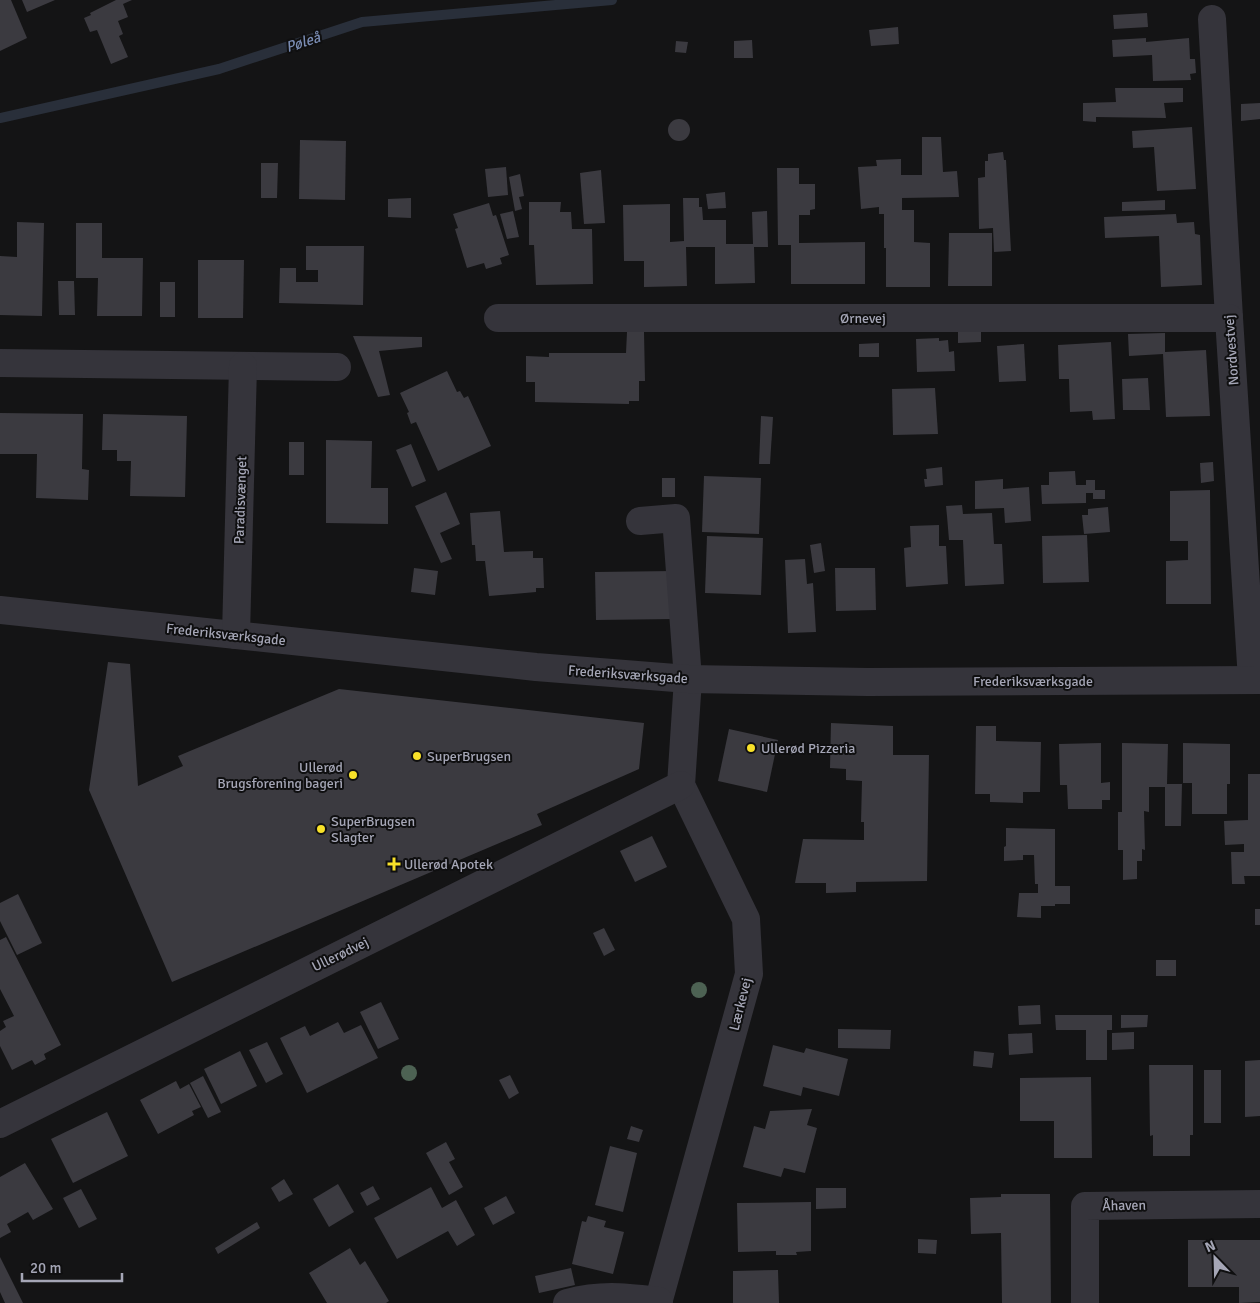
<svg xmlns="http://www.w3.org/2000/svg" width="1260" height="1303" font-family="Signika,sans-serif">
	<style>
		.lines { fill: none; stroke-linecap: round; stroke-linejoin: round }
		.stream { stroke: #292f3a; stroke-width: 10 }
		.building { fill: #3b3a40 }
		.minor { stroke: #35343b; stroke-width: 28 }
		.tree { fill: #4d6253 }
		.poi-dot { fill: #f8e129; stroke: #0f0f10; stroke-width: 2 }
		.labels { text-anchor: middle; stroke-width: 4; stroke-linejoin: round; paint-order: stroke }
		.street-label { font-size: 14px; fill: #a5a6b6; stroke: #0f0f10 }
		.poi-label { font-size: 14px; fill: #a5a6b6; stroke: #0f0f10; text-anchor: start }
		.water-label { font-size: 15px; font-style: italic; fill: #7a8cb3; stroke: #0f0f10 }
	</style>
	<rect width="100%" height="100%" fill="#141415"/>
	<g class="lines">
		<polyline class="stream" points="0,118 219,69 362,22 612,0"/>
	</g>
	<g class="building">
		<polygon points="0,0 11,0 27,38 0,51"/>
		<polygon points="22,0 55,0 27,12"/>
		<polygon points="116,0 132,0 123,4 128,17 118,21 123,34 119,36 128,57 111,64 97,30 90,32 84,18 91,15 90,13"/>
		<polygon points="1147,13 1148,27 1114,29 1113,15"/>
		<polygon points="898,27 899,44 871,46 869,30"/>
		<polygon points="1146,38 1146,42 1189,38 1190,59 1195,59 1196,73 1190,74 1191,80 1153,81 1152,55 1113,57 1112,40"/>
		<polygon points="752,40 753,58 734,58 734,41"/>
		<polygon points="676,41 688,42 686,53 675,52"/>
		<polygon points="1115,88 1183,88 1183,102 1164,103 1166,118 1096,117 1096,122 1083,121 1083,103 1116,102"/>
		<polygon points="1260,103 1260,119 1241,121 1241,104"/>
		<circle cx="679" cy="130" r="11"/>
		<polygon points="1192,127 1196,189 1157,191 1154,147 1133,148 1132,131"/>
		<polygon points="922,137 941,137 943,172 957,171 959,197 902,198 902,210 914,210 914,242 930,243 930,287 886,287 886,248 884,248 884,214 879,214 879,207 861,209 858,167 877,166 876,160 901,159 901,175 922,175"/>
		<polygon points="300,140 346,141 345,200 299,199"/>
		<polygon points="1003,152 1004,160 1006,160 1011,251 994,252 993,228 979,229 978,178 985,177 985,161 988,161 988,154"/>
		<polygon points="261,163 278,163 277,198 261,198"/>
		<polygon points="506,167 508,195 488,197 485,169"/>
		<polygon points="777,168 799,168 799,184 815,184 815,209 810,210 810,215 799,215 799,243 865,242 865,284 791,284 791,245 778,245"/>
		<polygon points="601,170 605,223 584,224 580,173"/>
		<polygon points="520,174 524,196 519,197 522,209 515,211 509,177"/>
		<polygon points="725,192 726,208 708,209 706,194"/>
		<polygon points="411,198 411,218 388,217 388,199"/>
		<polygon points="683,198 699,198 699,207 702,207 703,220 726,220 726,244 753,244 752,212 767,211 768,247 754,247 755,283 715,284 715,247 686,247 687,286 644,287 644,261 624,261 623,205 670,204 670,242 684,241"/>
		<polygon points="1165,200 1165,210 1122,211 1122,202"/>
		<polygon points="529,202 561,202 560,212 571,212 572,229 592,229 593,284 536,285 534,245 529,245"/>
		<polygon points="489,203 493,216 496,215 509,255 500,258 502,264 486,269 484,263 467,268 455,229 458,228 453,214"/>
		<polygon points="513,211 519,237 507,239 500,214"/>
		<polygon points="1176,214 1177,223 1194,222 1195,234 1200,235 1202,285 1161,287 1159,236 1105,238 1104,217"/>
		<polygon points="17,222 44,223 42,316 0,315 0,256 17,257"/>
		<polygon points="76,223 102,223 102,258 143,258 142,316 97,316 98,278 76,278"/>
		<polygon points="949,233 992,233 992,286 948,286"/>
		<polygon points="306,246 364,246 363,305 279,303 280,268 296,268 296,282 318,282 318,270 306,270"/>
		<polygon points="198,260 244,260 243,318 198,318"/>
		<polygon points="58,281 74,281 75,315 59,315"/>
		<rect x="160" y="282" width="15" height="35"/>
		<polygon points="958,331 981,331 981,342 958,343"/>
		<polygon points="627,332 644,332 645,381 639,381 639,401 629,401 629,404 535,402 535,382 526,382 526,356 549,357 549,353 626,353"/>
		<polygon points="1165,333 1165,352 1206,350 1210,416 1166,417 1163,354 1129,356 1128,334"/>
		<polygon points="353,336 422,337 422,347 379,351 390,395 378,397"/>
		<polygon points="939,338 939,341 948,340 949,352 954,351 955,371 917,372 916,339"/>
		<polygon points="1111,342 1115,419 1093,420 1092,411 1070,412 1069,379 1059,379 1058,345"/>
		<polygon points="879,343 879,357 859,357 859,344"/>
		<polygon points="1024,344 1026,381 999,382 997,346"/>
		<polygon points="447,371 457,392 460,391 464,398 468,396 491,446 438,471 416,422 411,424 407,413 409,412 400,393"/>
		<polygon points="1148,378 1150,410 1123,410 1122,379"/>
		<polygon points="935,388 938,434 893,435 892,389"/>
		<polygon points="0,413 83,414 82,469 89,470 88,500 36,498 37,454 0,454"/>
		<polygon points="103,414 187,416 185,497 130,496 131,461 117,461 117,450 102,450"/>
		<polygon points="761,416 773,417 770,464 759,464"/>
		<polygon points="326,440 372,441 371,488 388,488 388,524 326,523"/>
		<rect x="289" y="442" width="15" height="33"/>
		<polygon points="411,444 426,481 412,487 396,450"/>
		<polygon points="1213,462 1214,481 1201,483 1200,463"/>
		<polygon points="942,467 943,485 925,487 924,479 927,479 926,469"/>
		<polygon points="1075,471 1076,485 1086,485 1086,480 1095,480 1095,490 1105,490 1105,499 1093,499 1093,493 1086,493 1086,503 1042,504 1041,485 1049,485 1049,472"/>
		<polygon points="704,476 761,478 759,534 702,532"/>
		<rect x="662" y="478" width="13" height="19"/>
		<polygon points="1003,479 1003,489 1029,487 1031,521 1005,523 1004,508 975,509 975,481"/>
		<polygon points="1210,490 1211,604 1166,604 1166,561 1188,560 1188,541 1170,541 1170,491"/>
		<polygon points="446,492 460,524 440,533 452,559 441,563 415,506"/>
		<polygon points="962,505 963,514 992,513 994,544 1002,544 1004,584 965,586 963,540 949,540 947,516 946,506"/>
		<polygon points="1108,507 1110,532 1084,534 1082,515 1088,515 1088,509"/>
		<polygon points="500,511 504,552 533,551 533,558 543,558 544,588 536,588 536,592 489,596 485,561 476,561 475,545 472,545 470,513"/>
		<polygon points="939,525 939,546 946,546 948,584 906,587 904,548 911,547 910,526"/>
		<polygon points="1087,535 1089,582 1043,583 1042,536"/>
		<polygon points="707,536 763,538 761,595 705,593"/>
		<polygon points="821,543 825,571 814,573 810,545"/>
		<polygon points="805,559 807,584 813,583 816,632 788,633 785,560"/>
		<polygon points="414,568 438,571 435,595 411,592"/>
		<polygon points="835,568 875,568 876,610 836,611"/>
		<polygon points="674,571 674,619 596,620 595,572"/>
		<polygon points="108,662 130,664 138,786 183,766 178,756 339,689 644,723 639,769 537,814 542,825 172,982 89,790"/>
		<polygon points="831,723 893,726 893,755 929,755 927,881 856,882 856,892 826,893 826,883 795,883 803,839 864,840 864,822 861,822 862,781 846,780 846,769 830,768"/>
		<polygon points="976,726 996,726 996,741 1041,742 1040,792 1023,792 1023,803 990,802 990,794 975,794"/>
		<polygon points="729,729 778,740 767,792 718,781"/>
		<polygon points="1101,743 1101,783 1110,782 1110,800 1102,800 1102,809 1068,809 1067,785 1060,785 1059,744"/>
		<polygon points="1122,743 1168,744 1167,784 1182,784 1181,826 1165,826 1165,787 1149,787 1149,812 1144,811 1145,850 1142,849 1142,861 1137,861 1137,879 1123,880 1123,850 1118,850 1118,812 1122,812"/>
		<polygon points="1183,743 1230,744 1230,784 1227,784 1227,814 1192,814 1192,783 1183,783"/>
		<polygon points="1248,774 1260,774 1260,876 1244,876 1245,884 1232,884 1231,852 1244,852 1244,844 1225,845 1224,821 1248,820"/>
		<polygon points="1006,828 1055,829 1055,886 1070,886 1070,904 1055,904 1055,906 1041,906 1041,918 1017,917 1019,893 1038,893 1038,884 1035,884 1034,855 1023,855 1023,860 1004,861 1004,847 1006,846"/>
		<polygon points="652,836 667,867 635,882 620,851"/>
		<polygon points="18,894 42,943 17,955 0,921 0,903"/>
		<rect x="1255" y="909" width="5" height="16"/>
		<polygon points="604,928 615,950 604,956 593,933"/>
		<polygon points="6,937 61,1045 44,1054 46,1059 35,1065 32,1060 12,1070 0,1046 0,1031 6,1027 3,1021 14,1016 0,989 0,940"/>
		<rect x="1156" y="960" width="20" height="16"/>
		<polygon points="381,1002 399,1039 378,1049 360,1012"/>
		<polygon points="1040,1005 1041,1024 1019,1025 1018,1006"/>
		<polygon points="1055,1015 1112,1015 1112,1030 1107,1030 1107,1060 1086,1060 1086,1030 1056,1030"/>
		<polygon points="1121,1015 1148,1015 1147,1027 1121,1028"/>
		<polygon points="338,1022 344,1033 361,1025 378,1058 307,1093 280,1038 305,1026 310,1036"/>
		<polygon points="838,1029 891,1030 890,1049 838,1048"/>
		<polygon points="1134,1032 1134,1049 1112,1050 1112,1033"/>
		<polygon points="1032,1033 1033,1053 1009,1055 1008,1034"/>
		<polygon points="267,1042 283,1074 266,1083 249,1050"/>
		<polygon points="773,1045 804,1053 806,1048 848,1059 839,1096 803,1087 801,1096 763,1086"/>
		<polygon points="240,1051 257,1086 221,1104 204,1069"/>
		<polygon points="974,1051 994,1053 992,1068 973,1066"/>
		<polygon points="1260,1060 1260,1116 1245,1117 1245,1061"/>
		<polygon points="1149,1065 1193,1065 1193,1135 1190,1135 1190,1156 1153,1156 1153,1135 1150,1136"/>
		<rect x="1204" y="1070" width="17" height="53"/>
		<polygon points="510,1075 519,1093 509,1099 499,1080"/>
		<polygon points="203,1076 221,1112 208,1118 190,1083"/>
		<polygon points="1091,1077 1092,1158 1054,1158 1054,1121 1020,1121 1020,1078"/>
		<polygon points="176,1081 180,1089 189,1084 201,1107 192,1111 194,1115 158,1134 140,1100"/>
		<polygon points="812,1109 807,1125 817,1128 805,1173 784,1168 781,1177 743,1167 754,1126 765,1129 770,1111"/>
		<polygon points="107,1112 128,1156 73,1183 51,1139"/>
		<polygon points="631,1126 643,1130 639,1142 627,1139"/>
		<polygon points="446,1142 455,1159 449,1162 463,1187 449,1195 426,1153"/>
		<polygon points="610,1146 637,1153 623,1212 595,1205"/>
		<polygon points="25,1163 53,1209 33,1220 28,1212 7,1224 11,1232 0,1238 0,1177"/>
		<polygon points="284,1179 293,1194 279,1202 271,1188"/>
		<polygon points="338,1184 354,1212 329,1227 313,1199"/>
		<polygon points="373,1186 380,1199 367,1206 360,1193"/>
		<polygon points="431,1187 442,1208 456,1200 475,1235 457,1246 448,1231 397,1259 374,1218"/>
		<polygon points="816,1188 846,1188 846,1208 816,1209"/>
		<polygon points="81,1189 97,1219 79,1228 63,1198"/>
		<polygon points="1001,1194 1050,1194 1051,1303 1002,1303 1001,1233 971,1234 970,1198 1001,1197"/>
		<polygon points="506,1196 515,1213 493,1225 484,1208"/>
		<polygon points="811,1202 811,1251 796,1252 797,1255 776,1255 776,1251 738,1252 737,1203"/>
		<polygon points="588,1216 606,1221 604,1227 624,1232 613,1274 572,1264 582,1221 586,1222"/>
		<polygon points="257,1222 260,1228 218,1254 215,1248"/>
		<polygon points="918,1239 937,1240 936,1254 918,1253"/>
		<polygon points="1188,1240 1260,1240 1260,1302 1239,1303 1239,1287 1188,1287"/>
		<polygon points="350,1248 360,1265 365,1261 389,1301 386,1303 327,1303 309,1273"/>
		<polygon points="0,1257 23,1303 5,1303 0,1292"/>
		<polygon points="571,1268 575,1285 539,1293 535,1276"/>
		<polygon points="778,1270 779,1303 733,1303 733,1271"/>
	</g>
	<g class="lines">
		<g class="minor">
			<polyline points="1212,19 1229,318 1252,680"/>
			<polyline points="498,318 1229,318"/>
			<polyline points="0,363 337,367"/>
			<polyline points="640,521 676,518 688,679 681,785 746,919 749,974 658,1303"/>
			<polyline points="0,610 536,667 688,679 868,682 1260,680"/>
			<polyline points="236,635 243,366"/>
			<polyline points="0,1124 681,785"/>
			<path d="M 567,1303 C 602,1294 624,1297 659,1301"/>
			<polyline points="1085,1303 1085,1206 1260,1204"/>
		</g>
	</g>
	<g class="tree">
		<circle cx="699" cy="990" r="8"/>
		<circle cx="409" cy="1073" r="8"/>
	</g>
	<g class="poi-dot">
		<circle cx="751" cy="748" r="5"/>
		<circle cx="417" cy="756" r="5"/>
		<circle cx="353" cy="775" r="5"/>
		<circle cx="321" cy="829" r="5"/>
		<path d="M391.5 856.5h5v5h5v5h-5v5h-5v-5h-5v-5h5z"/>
	</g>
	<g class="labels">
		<g class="street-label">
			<text x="863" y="323">Ørnevej</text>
			<text transform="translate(1231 350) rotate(-94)" y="5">Nordvestvej</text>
			<text transform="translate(240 500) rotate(-88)" y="5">Paradisvænget</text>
			<text transform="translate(226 634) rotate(6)" y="5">Frederiksværksgade</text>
			<text transform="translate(628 674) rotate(4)" y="5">Frederiksværksgade</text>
			<text x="1033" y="686">Frederiksværksgade</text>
			<text transform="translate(340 954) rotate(-26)" y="5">Ullerødvej</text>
			<text transform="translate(740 1004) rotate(-76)" y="5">Lærkevej</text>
			<text transform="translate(1124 1205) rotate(-1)" y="5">Åhaven</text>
		</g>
		<g class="poi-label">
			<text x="761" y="753">Ullerød Pizzeria</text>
			<text x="427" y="761">SuperBrugsen</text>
			<text x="343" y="772" text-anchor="end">Ullerød<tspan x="343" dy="16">Brugsforening bageri</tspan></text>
			<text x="331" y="826">SuperBrugsen<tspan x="331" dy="16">Slagter</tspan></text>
			<text x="404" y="869">Ullerød Apotek</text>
		</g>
		<g class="water-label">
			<text transform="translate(303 42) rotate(-18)" y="5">Pøleå</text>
		</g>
	</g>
	<g transform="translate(1215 1258) rotate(337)" stroke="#0f0f10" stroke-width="4" paint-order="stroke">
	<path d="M0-4L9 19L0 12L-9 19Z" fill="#a5a6b6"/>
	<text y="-8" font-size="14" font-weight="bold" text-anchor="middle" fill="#a5a6b6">N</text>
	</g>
	<path d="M22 1273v8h100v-8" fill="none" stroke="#a5a6b6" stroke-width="2.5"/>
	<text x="30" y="1273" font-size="15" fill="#a5a6b6" stroke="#0f0f10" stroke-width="4" paint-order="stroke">20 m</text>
</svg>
